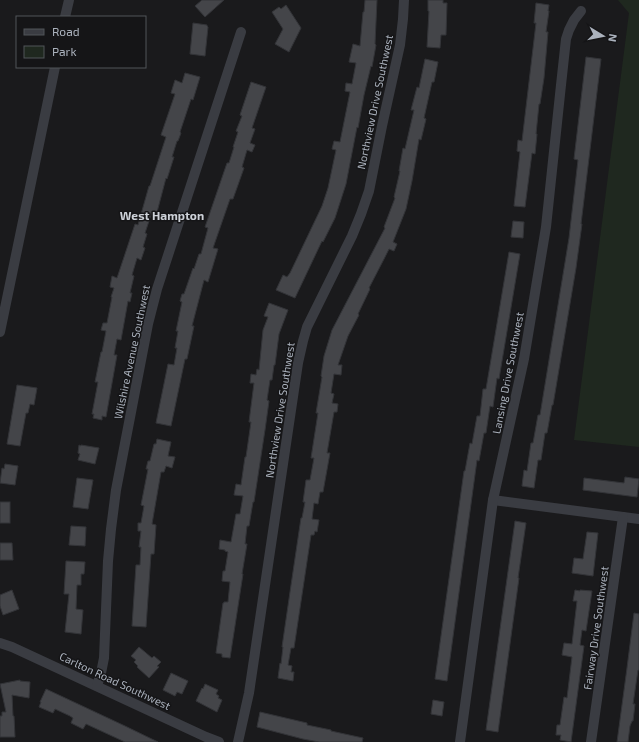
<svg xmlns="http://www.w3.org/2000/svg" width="639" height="742" font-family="'Exo 2',sans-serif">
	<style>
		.green { fill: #1f281f }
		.building { fill: #444549; stroke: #333438 }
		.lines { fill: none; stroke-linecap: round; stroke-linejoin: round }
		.minor { stroke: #3a3c42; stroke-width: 10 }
		.labels { text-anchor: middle; stroke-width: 3; stroke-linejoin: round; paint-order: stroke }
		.street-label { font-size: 11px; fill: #abb2bd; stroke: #151517 }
		.neighbourhood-label { font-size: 12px; font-weight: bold; fill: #cdd1d8; stroke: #151517 }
	</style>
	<rect width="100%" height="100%" fill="#1a1a1c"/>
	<polygon class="green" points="618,0 639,0 639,447 574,440 629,13"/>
	<g class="building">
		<polygon points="202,0 224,0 205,17 195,6"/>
		<polygon points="365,0 377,0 375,44 376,45 372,67 371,66 364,95 358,128 357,127 346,184 335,218 323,242 322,241 295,298 276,290 283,275 287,277 290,273 322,206 328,188 336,150 332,149 334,141 340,142 350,92 345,91 346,83 352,84 356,63 349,62 353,44 360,46 363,12 364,12"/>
		<polygon points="428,0 443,0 443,3 447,3 446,35 441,35 440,48 427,47 429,11 428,11"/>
		<polygon points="536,3 549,5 548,11 549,11 546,32 548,32 544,78 540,104 539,104 536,134 537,134 535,154 532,153 525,207 514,206 520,152 517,151 518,140 522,141 536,23 534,23"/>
		<polygon points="286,5 301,28 289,52 275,44 283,29 272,12 279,7 281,9"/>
		<polygon points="193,23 207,25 207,26 208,27 205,56 190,54"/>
		<polygon points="586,57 601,59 581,224 582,224 576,268 553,405 552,405 547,433 545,433 541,460 538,460 534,488 522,486 524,470 527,471 531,443 533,443 538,415 540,415 569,238 578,160 574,159"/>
		<polygon points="425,59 438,62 434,82 432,82 424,118 426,119 421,140 419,139 412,181 406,209 393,242 397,244 394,251 389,249 384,259 369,288 370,289 358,314 359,315 348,336 338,365 342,365 341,375 334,374 331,393 334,394 332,403 338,404 337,412 334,412 327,453 330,453 323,492 320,492 318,504 314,503 312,519 319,520 317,532 315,531 314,535 311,535 294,648 291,648 288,665 292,666 291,672 294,672 293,681 278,678 280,663 281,664 283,647 282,647 290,592 301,518 302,518 305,502 303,502 306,480 310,480 314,458 311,458 318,413 316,413 322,377 321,376 324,356 332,330 385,228 384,227 395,198 394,197 400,171 399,171 403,148 405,149 414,110 411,110 417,87 419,88"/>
		<polygon points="185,73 200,77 193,100 191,99 180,132 181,133 178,141 177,141 172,157 174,157 167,179 166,178 156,216 151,215 145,233 147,234 143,247 145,248 141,260 137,258 132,275 134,276 130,293 132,293 130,302 128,301 121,340 117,339 114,355 117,355 106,417 102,416 102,420 93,418 94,414 92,414 98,382 95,382 101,352 102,352 106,331 101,330 103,323 107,323 112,297 111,297 114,288 110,287 112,276 117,278 135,224 138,225 149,186 150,186 166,137 161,135 175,94 171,93 175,80 182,83"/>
		<polygon points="251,82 266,87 252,128 255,129 250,143 255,145 252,152 247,150 242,167 244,168 233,199 230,199 213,248 218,249 208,282 204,280 192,326 194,326 187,359 185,359 171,426 156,423 168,364 174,365 177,348 175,348 178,331 176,331 182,302 180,301 182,294 184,294 193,268 194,269 199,254 201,254 208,228 205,227 227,163 229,163 234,147 233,147 238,132 236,131 242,116 240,115"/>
		<polygon points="513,221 524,222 523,238 511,237"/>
		<polygon points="509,252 520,254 499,379 497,378 493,407 490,406 486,433 484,433 479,461 477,460 447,681 435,679 464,471 465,471 470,443 472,444 477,416 480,416 483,389 486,389"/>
		<polygon points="269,303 288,310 279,334 275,365 274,365 272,380 270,380 267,400 269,401 265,430 254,502 253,502 249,526 247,526 245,544 247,544 242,574 243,574 230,658 222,657 222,654 216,653 223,603 224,603 224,602 228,602 230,582 222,581 223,571 225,571 228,552 225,551 225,550 219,549 220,540 231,542 236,514 240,514 243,496 234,495 236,484 241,485 245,457 246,457 251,422 249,422 254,383 250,383 251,374 256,375 257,369 259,370 263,330 268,317 264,316"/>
		<polygon points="17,385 37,388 34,405 30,404 28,413 26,413 20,446 7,444"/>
		<polygon points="157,439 171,442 168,456 175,457 172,468 166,466 164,472 161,472 152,524 156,525 154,554 151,554 146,627 132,626 136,565 140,565 141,547 139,547 141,531 138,531 138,523 141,523 144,506 141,505 148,469 146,469 148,461 150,461 154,444 156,444"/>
		<polygon points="79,445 81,446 81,445 99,448 95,464 78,460 80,454 78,453"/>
		<polygon points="5,464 18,466 15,485 0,483 2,468 4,469"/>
		<polygon points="625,477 639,479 637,497 583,490 584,478 624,483"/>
		<polygon points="77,478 93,480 88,509 73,507"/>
		<rect x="0" y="502" width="10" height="21"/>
		<polygon points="515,521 526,523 518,578 519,578 498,732 486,730"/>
		<polygon points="71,526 86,527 85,546 69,545"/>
		<polygon points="587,532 598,533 593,576 572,573 574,558 583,559"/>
		<polygon points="0,543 12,543 13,560 0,560"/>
		<polygon points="66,561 85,562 84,574 81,574 81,585 77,585 76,609 83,610 81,634 65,632 69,594 64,594"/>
		<polygon points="12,590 19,609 3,615 0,606 0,595"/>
		<polygon points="575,590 580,591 580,590 592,591 586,631 582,630 580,645 584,646 571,742 560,740 561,735 556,735 557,725 560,725 564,697 567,698 572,657 562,655 564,643 572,644 577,601 573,601"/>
		<polygon points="634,613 639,614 639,670 638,670 633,704 635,704 633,721 632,721 630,726 628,742 617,742 627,668"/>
		<polygon points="139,647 152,658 154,656 161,662 157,666 159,667 149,678 137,667 138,666 134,662 136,660 131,656"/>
		<polygon points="171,673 188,681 182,694 177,692 175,696 163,690"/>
		<polygon points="20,680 20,681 30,682 29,698 12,695 13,716 14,716 15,737 0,737 0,716 2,716 2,712 6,712 0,684"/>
		<polygon points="205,684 218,690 216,694 219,696 218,698 222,700 217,712 196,701 202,688 203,689"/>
		<polygon points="46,689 125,726 158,742 125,742 86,724 83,729 71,723 73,718 70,716 55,709 53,713 39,707 41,702 40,702"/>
		<polygon points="433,700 444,702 442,716 431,714"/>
		<polygon points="260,712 307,723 307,725 331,730 331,731 363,738 362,742 319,742 303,739 257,727"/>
	</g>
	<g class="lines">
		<g class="minor">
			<polyline points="65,17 69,0"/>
			<polyline points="0,332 55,67"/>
			<polyline points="493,500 639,519"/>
			<polyline points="0,643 12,647 206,737 219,742"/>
			<polyline points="97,686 101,673 104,658 108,561 111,529 116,490 148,324 157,289 241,32"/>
			<polyline points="238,742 249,693 298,363 303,341 307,327 352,236 361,214 369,191 382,126 400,45 403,19 404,0"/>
			<polyline points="460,742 493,500 524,359 546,227 561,85 566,39 569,30 574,20 581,11"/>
			<polyline points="591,742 623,517"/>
		</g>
	</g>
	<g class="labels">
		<g class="street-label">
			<text transform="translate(375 102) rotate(-78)" y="4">Northview Drive Southwest</text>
			<text transform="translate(132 352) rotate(-78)" y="4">Wilshire Avenue Southwest</text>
			<text transform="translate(508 373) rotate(-79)" y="4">Lansing Drive Southwest</text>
			<text transform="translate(280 410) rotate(-81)" y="4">Northview Drive Southwest</text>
			<text transform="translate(596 628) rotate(-82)" y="4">Fairway Drive Southwest</text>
			<text transform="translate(115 681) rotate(25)" y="4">Carlton Road Southwest</text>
		</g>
		<g class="neighbourhood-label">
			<text x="162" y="220">West Hampton</text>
		</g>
	</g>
	<rect x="16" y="16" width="130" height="52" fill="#151517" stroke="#515459"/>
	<rect x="24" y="29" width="20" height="6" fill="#3a3c42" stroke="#515459"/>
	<text x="52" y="36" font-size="12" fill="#abb2bd">Road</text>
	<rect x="24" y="46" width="20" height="12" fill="#1f281f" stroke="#515459"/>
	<text x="52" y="56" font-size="12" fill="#abb2bd">Park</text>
	<g transform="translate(603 36) rotate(100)" stroke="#151517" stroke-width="3" paint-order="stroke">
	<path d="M0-3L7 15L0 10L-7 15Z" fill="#abb2bd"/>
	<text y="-6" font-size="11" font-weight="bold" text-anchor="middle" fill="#abb2bd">N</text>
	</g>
</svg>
